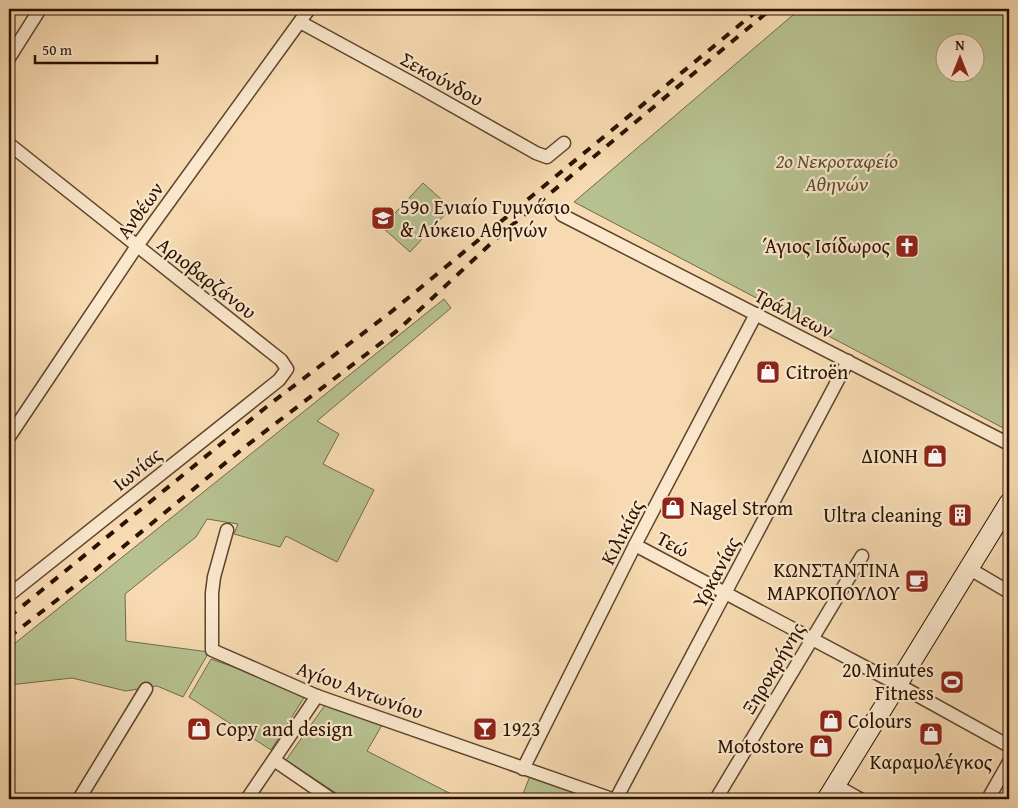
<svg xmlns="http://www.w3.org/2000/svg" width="1018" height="808" font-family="'Gentium Book Plus',serif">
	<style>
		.green { fill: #b7c190; stroke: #706a48; fill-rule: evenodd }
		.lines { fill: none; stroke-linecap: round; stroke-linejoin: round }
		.minor-casing { stroke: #5d442c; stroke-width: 15 }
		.secondary-casing { stroke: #2a1200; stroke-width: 21 }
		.minor { stroke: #fae7cc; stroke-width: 12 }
		.secondary { stroke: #fae7cc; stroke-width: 19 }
		.rail { stroke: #2a1200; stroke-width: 4; stroke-dasharray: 9 9; stroke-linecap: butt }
		.labels { text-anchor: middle; stroke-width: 4.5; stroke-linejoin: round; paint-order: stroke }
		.street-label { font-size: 20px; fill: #2a1200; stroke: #fae7cc }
		.park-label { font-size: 20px; font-style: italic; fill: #5b4f32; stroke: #fae7cc }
		.poi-label { font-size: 20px; fill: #2a1200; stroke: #fae7cc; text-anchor: start }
	</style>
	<rect width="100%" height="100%" fill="#f7dab1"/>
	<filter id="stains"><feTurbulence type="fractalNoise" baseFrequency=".004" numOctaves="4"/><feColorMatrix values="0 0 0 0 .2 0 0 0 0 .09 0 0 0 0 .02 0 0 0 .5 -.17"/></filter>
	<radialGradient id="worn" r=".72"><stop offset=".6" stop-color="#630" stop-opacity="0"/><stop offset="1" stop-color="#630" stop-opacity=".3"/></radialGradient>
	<g class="green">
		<path d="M 800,9 L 1009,9 L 1009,431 L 574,202 ZM 976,42 L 976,72 L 946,72 L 946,42 Z"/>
		<polygon points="423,183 451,208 410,252 382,227"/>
		<polygon points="444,299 451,308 317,421 339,434 323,464 374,490 337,562 286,536 280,547 234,534 238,524 207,519 196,537 125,594 126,641 209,652 183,697 157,686 126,691 72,678 9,685 9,648"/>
		<polygon points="211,659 307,693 271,750 189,697"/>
		<polygon points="325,705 382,725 367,751 461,799 345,799 286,760"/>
		<polygon points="530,776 594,799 521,799"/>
	</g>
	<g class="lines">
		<g class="minor-casing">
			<g id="minor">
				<polyline points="300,22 414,84 536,153 547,157 564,143"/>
				<polyline points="9,58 40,9"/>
				<polyline points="9,144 281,360 287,369 279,380 9,595"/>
				<polyline points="562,215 1009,444"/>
				<polyline points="9,437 137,246 309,9"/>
				<polyline points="227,530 214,577 212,593 212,650 317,696 612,799"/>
				<polyline points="635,545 897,684 1009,746"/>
				<polyline points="970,569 1009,592"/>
				<polyline points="274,760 331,799"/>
				<polyline points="523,769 635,545 756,314"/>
				<polyline points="835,785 860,799"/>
				<polyline points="79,799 146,689"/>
				<polyline points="247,799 317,696"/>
				<polyline points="616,799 848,361"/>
				<polyline points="716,799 862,556"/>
				<polyline points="988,799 1009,762"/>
			</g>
		</g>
		<g class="secondary-casing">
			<polyline id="secondary" points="827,799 1009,503"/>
		</g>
		<use href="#minor" class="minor"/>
		<use href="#secondary" class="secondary"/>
		<g class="rail">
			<polyline points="9,617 270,404 391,312 759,9"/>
			<polyline points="9,637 84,579 246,446 398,330 499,236 771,9"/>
		</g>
	</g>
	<defs>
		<g id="school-square" transform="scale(1.25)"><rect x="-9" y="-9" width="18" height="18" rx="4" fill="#8f2418" stroke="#fae7cc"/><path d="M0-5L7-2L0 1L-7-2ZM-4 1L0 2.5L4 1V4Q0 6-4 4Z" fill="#fff"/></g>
		<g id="church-square" transform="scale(1.25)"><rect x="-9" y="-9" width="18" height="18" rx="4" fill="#8f2418" stroke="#fae7cc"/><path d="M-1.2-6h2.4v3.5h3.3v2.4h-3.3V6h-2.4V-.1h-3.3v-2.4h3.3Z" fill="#fff"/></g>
		<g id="shop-square" transform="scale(1.25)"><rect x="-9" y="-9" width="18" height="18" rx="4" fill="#8f2418" stroke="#fae7cc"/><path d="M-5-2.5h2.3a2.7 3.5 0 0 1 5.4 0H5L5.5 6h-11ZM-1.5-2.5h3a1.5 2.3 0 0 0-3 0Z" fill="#fff"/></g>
		<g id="building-square" transform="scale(1.25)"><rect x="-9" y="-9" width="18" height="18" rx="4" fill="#8f2418" stroke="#fae7cc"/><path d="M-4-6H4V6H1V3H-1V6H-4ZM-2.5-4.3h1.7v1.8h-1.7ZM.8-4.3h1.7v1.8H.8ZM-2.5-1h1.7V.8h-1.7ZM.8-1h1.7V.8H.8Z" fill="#fff"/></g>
		<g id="cafe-square" transform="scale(1.25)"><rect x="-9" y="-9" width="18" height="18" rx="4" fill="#8f2418" stroke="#fae7cc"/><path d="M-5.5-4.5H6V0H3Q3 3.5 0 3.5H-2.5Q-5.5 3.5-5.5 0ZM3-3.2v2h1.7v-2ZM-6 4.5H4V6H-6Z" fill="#fff"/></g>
		<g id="stadium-square" transform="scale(1.25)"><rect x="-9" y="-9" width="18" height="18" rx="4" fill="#8f2418" stroke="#fae7cc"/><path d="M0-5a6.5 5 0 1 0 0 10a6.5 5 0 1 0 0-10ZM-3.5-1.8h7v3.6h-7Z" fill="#fff"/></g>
		<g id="bar-square" transform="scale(1.25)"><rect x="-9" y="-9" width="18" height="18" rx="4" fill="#8f2418" stroke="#fae7cc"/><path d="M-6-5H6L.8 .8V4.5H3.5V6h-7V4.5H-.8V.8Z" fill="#fff"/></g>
	</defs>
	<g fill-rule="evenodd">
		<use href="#school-square" x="383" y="218"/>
		<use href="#church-square" x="907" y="246"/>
		<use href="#shop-square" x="768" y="372"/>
		<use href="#shop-square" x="935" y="456"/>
		<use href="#shop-square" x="673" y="508"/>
		<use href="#building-square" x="960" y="515"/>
		<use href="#cafe-square" x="917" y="581"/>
		<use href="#stadium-square" x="952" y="682"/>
		<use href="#shop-square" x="831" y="721"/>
		<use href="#shop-square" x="199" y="729"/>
		<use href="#bar-square" x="485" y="729"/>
		<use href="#shop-square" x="931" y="734"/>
		<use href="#shop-square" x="821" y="746"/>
	</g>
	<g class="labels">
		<g class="street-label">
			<text transform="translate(442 79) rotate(29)" y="7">Σεκούνδου</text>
			<text transform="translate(140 210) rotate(-54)" y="7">Ανθέων</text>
			<text transform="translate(207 278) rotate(38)" y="7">Αριοβαρζάνου</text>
			<text transform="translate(794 313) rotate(27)" y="7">Τράλλεων</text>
			<text transform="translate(137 469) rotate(-39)" y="7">Ιωνίας</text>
			<text transform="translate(622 532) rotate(-63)" y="7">Κιλικίας</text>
			<text transform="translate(673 544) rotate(28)" y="7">Τεώ</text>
			<text transform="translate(716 572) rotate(-62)" y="7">Υρκανίας</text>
			<text transform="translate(773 668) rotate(-59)" y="7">Ξηροκρήνης</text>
			<text transform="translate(360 690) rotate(20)" y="7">Αγίου Αντωνίου</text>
		</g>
		<g class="park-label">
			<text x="837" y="168">2ο Νεκροταφείο<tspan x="837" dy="23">Αθηνών</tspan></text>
		</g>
		<g class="poi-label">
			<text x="400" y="214">59ο Ενιαίο Γυμνάσιο<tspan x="400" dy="23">&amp; Λύκειο Αθηνών</tspan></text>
			<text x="890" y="253" text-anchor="end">Άγιος Ισίδωρος</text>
			<text x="786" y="379">Citroën</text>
			<text x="918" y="463" text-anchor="end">ΔΙΟΝΗ</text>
			<text x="690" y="515">Nagel Strom</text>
			<text x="942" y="522" text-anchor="end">Ultra cleaning</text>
			<text x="900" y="577" text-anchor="end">ΚΩΝΣΤΑΝΤΙΝΑ<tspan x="900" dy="23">ΜΑΡΚΟΠΟΥΛΟΥ</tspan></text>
			<text x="934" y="677" text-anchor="end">20 Μinutes<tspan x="934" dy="23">Fitness</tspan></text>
			<text x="848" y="728">Colours</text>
			<text x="216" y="736">Copy and design</text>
			<text x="502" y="736">1923</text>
			<text x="804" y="753" text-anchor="end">Motostore</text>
			<text x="931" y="769" text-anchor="middle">Καραμολέγκος</text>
		</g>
	</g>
	<rect width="1018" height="808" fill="none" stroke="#f7dab1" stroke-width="30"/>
	<rect x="10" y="10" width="998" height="788" fill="none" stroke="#2a1200" stroke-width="2.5"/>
	<rect x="15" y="15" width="988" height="778" fill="none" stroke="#2a1200"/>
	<g transform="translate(960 58)"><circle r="24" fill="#fae7cc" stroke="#a7927a"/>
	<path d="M0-4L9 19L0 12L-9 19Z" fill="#8f2418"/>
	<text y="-8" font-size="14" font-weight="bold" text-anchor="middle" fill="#2a1200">N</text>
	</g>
	<path d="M35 55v8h122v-8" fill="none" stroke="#2a1200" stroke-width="2.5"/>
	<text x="42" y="55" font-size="15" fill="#2a1200" stroke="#fae7cc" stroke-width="4" paint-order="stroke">50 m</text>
	<rect width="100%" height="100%" filter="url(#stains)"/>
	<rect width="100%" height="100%" fill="url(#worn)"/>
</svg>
